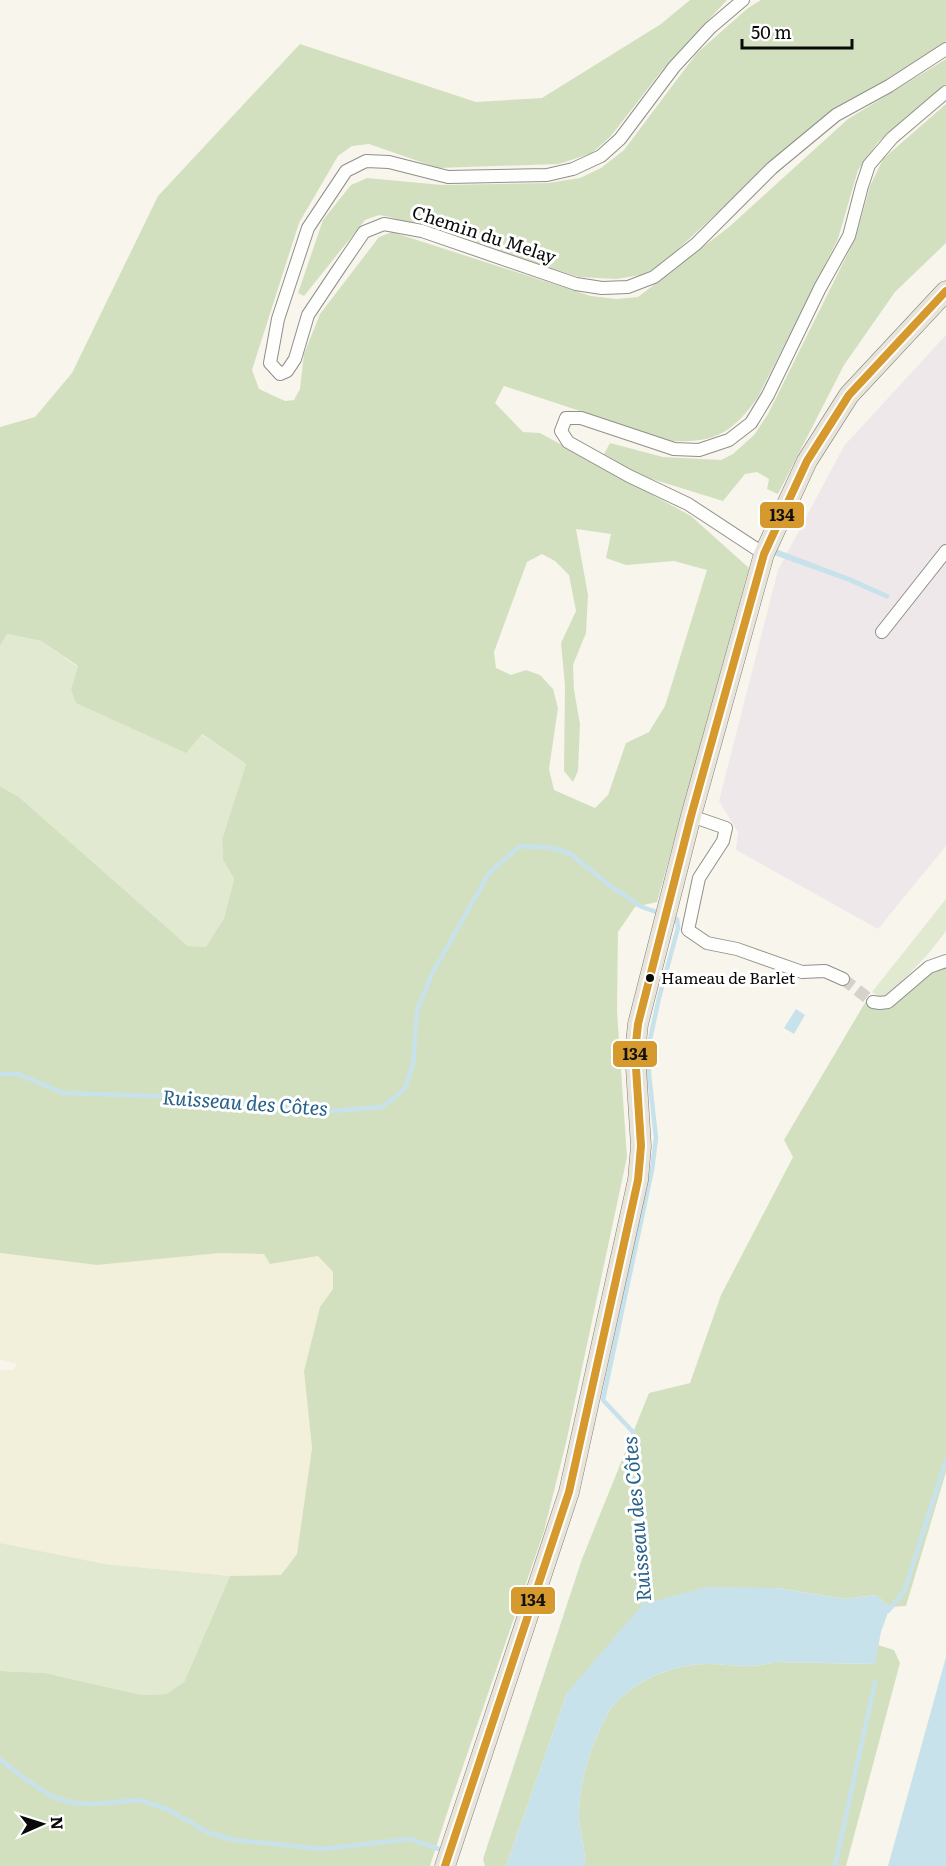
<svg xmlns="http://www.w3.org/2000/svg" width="946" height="1866" font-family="Literata,serif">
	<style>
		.industrial { fill: #eee8ea }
		.farmland { fill: #f2efdb }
		.green { fill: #e1ead0 }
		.forest { fill: #d3e0bf; fill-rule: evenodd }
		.water { fill: #c8e2ec }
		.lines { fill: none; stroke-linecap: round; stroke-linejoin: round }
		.stream { stroke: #c8e2ec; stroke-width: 4.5 }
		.street-tunnel { stroke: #d4d2cb; stroke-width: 12; stroke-dasharray: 12 6; stroke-linecap: butt }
		.street-casing { stroke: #918f8c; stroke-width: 14 }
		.primary-casing { stroke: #7e7d79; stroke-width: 21 }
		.street { stroke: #fefefc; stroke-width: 12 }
		.primary { stroke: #e8e4d9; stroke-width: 20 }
		.bus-1-casing { stroke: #fff; stroke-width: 12 }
		.bus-1 { stroke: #d5992d; stroke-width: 8 }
		.bus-dot { fill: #090909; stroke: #fff; stroke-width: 2 }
		.labels { text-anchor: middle; stroke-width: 6; stroke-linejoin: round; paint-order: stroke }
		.bus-label { font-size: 16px; fill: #090909; stroke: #fff; text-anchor: start }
		.street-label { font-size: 18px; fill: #090909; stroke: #fff }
		.water-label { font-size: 20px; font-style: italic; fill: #256189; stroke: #fff }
		.line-badge { stroke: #fff; stroke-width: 2 }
		.pale-badge-label { font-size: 16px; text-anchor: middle; font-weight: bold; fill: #111 }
	</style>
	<rect width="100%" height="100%" fill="#f8f5ed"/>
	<polygon class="industrial" points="946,335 946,846 878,929 736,850 738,832 719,801 778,570 844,446"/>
	<polygon class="farmland" points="0,1253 97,1265 220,1253 264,1254 270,1264 318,1256 333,1272 333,1289 320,1308 304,1371 312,1448 297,1554 281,1575 230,1576 105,1564 0,1543 0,1370 13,1370 17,1364 0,1359"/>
	<g class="green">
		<polygon points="7,634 41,641 78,667 71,689 201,734 246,764 222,839 223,860 234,879 224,918 206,947 188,946 19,797 0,786 0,646"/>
		<polygon points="946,899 946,931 929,953 888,996 880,997 872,992"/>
		<polygon points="0,1543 105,1564 230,1576 184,1682 166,1694 142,1695 45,1673 0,1671"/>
	</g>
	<g class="forest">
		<path d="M 690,0 L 727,0 L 663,69 L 611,136 L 592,153 L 559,164 L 438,168 L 369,144 L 352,146 L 338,156 L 299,223 L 252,370 L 259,389 L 285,401 L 294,400 L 300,389 L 304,354 L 320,314 L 379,237 L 392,232 L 591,296 L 616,299 L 638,297 L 729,227 L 848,119 L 946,59 L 946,84 L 878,142 L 858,170 L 838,239 L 758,397 C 732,433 716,443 671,441 L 504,386 L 495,403 L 523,432 L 540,433 L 691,516 L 749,568 L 657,902 L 635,907 L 618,932 L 617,1011 L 627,1157 L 566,1443 L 544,1531 L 450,1804 L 430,1866 L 0,1866 L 0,1671 L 45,1673 L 142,1695 L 166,1694 L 184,1682 L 230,1576 L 281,1575 L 297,1554 L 312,1448 L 304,1371 L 320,1307 L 333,1289 L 333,1272 L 318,1256 L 270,1264 L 264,1254 L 220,1253 L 97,1265 L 0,1253 L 0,786 L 19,797 L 188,946 L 206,947 L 224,918 L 234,879 L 223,860 L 222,839 L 246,764 L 202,734 L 186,753 L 76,703 L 71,689 L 78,666 L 41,641 L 7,634 L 0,646 L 0,427 L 35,417 L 72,373 L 158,196 L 300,44 L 476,102 L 542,98 L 661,24 ZM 576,529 L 611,534 L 606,558 L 626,565 L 674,561 L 707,570 L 665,706 L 649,732 L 626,743 L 608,795 L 595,808 L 554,790 L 549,769 L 558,708 L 553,689 L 540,675 L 526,670 L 511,675 L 496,668 L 494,652 L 527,562 L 542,554 L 555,561 L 569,575 L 576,611 L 561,643 L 565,685 L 564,771 L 573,782 L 578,771 L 580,724 L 574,690 L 573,665 L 586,633 L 588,595 Z"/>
		<polygon points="761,0 946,0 946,41 891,78 841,106 788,147 660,266 641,275 616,279 579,277 390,217 379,215 365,220 304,296 298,293 323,220 351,185 367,178 442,185 548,183 580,178 601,168 624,150 697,53 748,8"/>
		<polygon points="946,104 946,243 895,292 844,365 778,494 767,489 769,479 757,472 745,474 723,501 639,475 604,454 610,443 663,457 721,460 733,454 754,435 768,414 856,237 870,186 883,159"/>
		<polygon points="943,967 946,967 946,1472 906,1606 890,1607 876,1595 845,1599 778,1588 567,1693 506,1866 485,1866 483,1859 582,1559 649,1393 690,1383 721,1295 793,1157 784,1140 866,1001 883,1008 891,1008 926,976"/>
		<path d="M 878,1645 L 894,1650 L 900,1663 L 846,1866 L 585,1866 C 586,1849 579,1833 579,1816 C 579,1783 589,1752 603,1723 C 606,1718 608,1711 612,1707 C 632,1684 662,1669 692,1665 C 720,1661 747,1671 774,1662 L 874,1664 Z"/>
	</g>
	<g class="water">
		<polygon points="776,549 852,578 890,595 887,599 849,582 774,555"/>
		<polygon points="796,1009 805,1015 794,1034 784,1028"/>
		<path d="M 707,1587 L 778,1588 L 845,1599 L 876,1595 L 890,1607 L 881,1632 L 875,1664 L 774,1662 C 746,1671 720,1661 692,1665 C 662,1669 632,1684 612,1707 C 608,1711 606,1718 603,1723 C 589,1752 579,1783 579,1816 C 579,1833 586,1849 585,1866 L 506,1866 L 567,1693 L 643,1604 Z"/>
		<polygon points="946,1657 946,1866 888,1866"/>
	</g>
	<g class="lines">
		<g class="stream">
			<polyline points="0,1074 18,1074 63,1093 211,1098 319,1112 382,1107 404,1090 413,1065 417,1010 433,972 489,873 520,846 553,848 571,854 610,886 642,907 662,914"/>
			<polyline points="644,1607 633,1432 603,1400 652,1170 656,1138 649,1074 649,1044 659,998 678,928 677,919 670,917"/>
			<polyline points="888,1611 904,1592 946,1460"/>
			<polyline points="0,1759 25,1779 53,1797 73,1803 94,1804 140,1800 169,1810 209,1833 234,1840 323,1849 410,1839 439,1849"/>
			<polyline points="835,1866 875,1682"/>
		</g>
		<polyline class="street-tunnel" points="843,979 873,1002"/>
		<g class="street-casing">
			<g id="street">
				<polyline points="743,0 710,28 674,67 620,139 601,156 573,169 547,175 448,177 389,162 366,161 346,171 308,228 278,319 270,363 280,374 287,371 295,359 308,315 336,273 364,232 384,224 422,231 576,284 602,288 628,287 654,277 696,244 772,168 836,115 889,86 946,49"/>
				<polyline points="764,554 688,504 629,476 568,442 561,431 566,418 581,418 674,449 699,450 729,440 751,423 768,395 820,288 849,236 862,186 869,165 892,138 946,92"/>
				<polyline points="882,632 946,551"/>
				<polyline points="691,816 726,828 723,841 699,878 688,930 707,943 737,949 802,972 825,971 843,979"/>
				<polyline points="873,1002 880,1003 888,1002 929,967 946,961"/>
			</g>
		</g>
		<g class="primary-casing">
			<polyline id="primary" points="445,1866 569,1492 638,1180 641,1146 635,1052 638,1024 691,816 764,554 807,461 849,395 946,291"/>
		</g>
		<use href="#street" class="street"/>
		<use href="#primary" class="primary"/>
		<g class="bus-1-casing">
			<polyline id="bus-1" points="445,1866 569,1492 638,1180 641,1146 635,1052 638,1024 691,816 764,554 807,461 849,395 946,291"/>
		</g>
		<use href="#bus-1" class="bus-1"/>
	</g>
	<circle class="bus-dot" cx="650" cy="978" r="5"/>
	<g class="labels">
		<g class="bus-label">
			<text x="661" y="984">Hameau de Barlet</text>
		</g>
		<g class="street-label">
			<text transform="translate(484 235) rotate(18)" y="6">Chemin du Melay</text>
		</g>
		<g class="water-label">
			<text transform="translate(245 1103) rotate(4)" y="7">Ruisseau des Côtes</text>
			<text transform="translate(637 1519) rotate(-95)" y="7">Ruisseau des Côtes</text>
		</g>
	</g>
	<g class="line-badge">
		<rect x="759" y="501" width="46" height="28" rx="6" fill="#d5992d"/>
		<rect x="612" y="1040" width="46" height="28" rx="6" fill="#d5992d"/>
		<rect x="510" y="1586" width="46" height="29" rx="6" fill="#d5992d"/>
	</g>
	<g class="pale-badge-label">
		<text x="782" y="521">134</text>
		<text x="635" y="1060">134</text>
		<text x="533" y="1606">134</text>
	</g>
	<g transform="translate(42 1824) rotate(87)" stroke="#ffffff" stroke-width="4.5" paint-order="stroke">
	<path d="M0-4.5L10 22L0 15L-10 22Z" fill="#090909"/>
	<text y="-9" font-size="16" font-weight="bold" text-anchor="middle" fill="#090909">N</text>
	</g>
	<path d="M742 39v9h110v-9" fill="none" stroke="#090909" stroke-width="3"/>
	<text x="751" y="39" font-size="18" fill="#090909" stroke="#ffffff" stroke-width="4.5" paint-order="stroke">50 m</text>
</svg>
